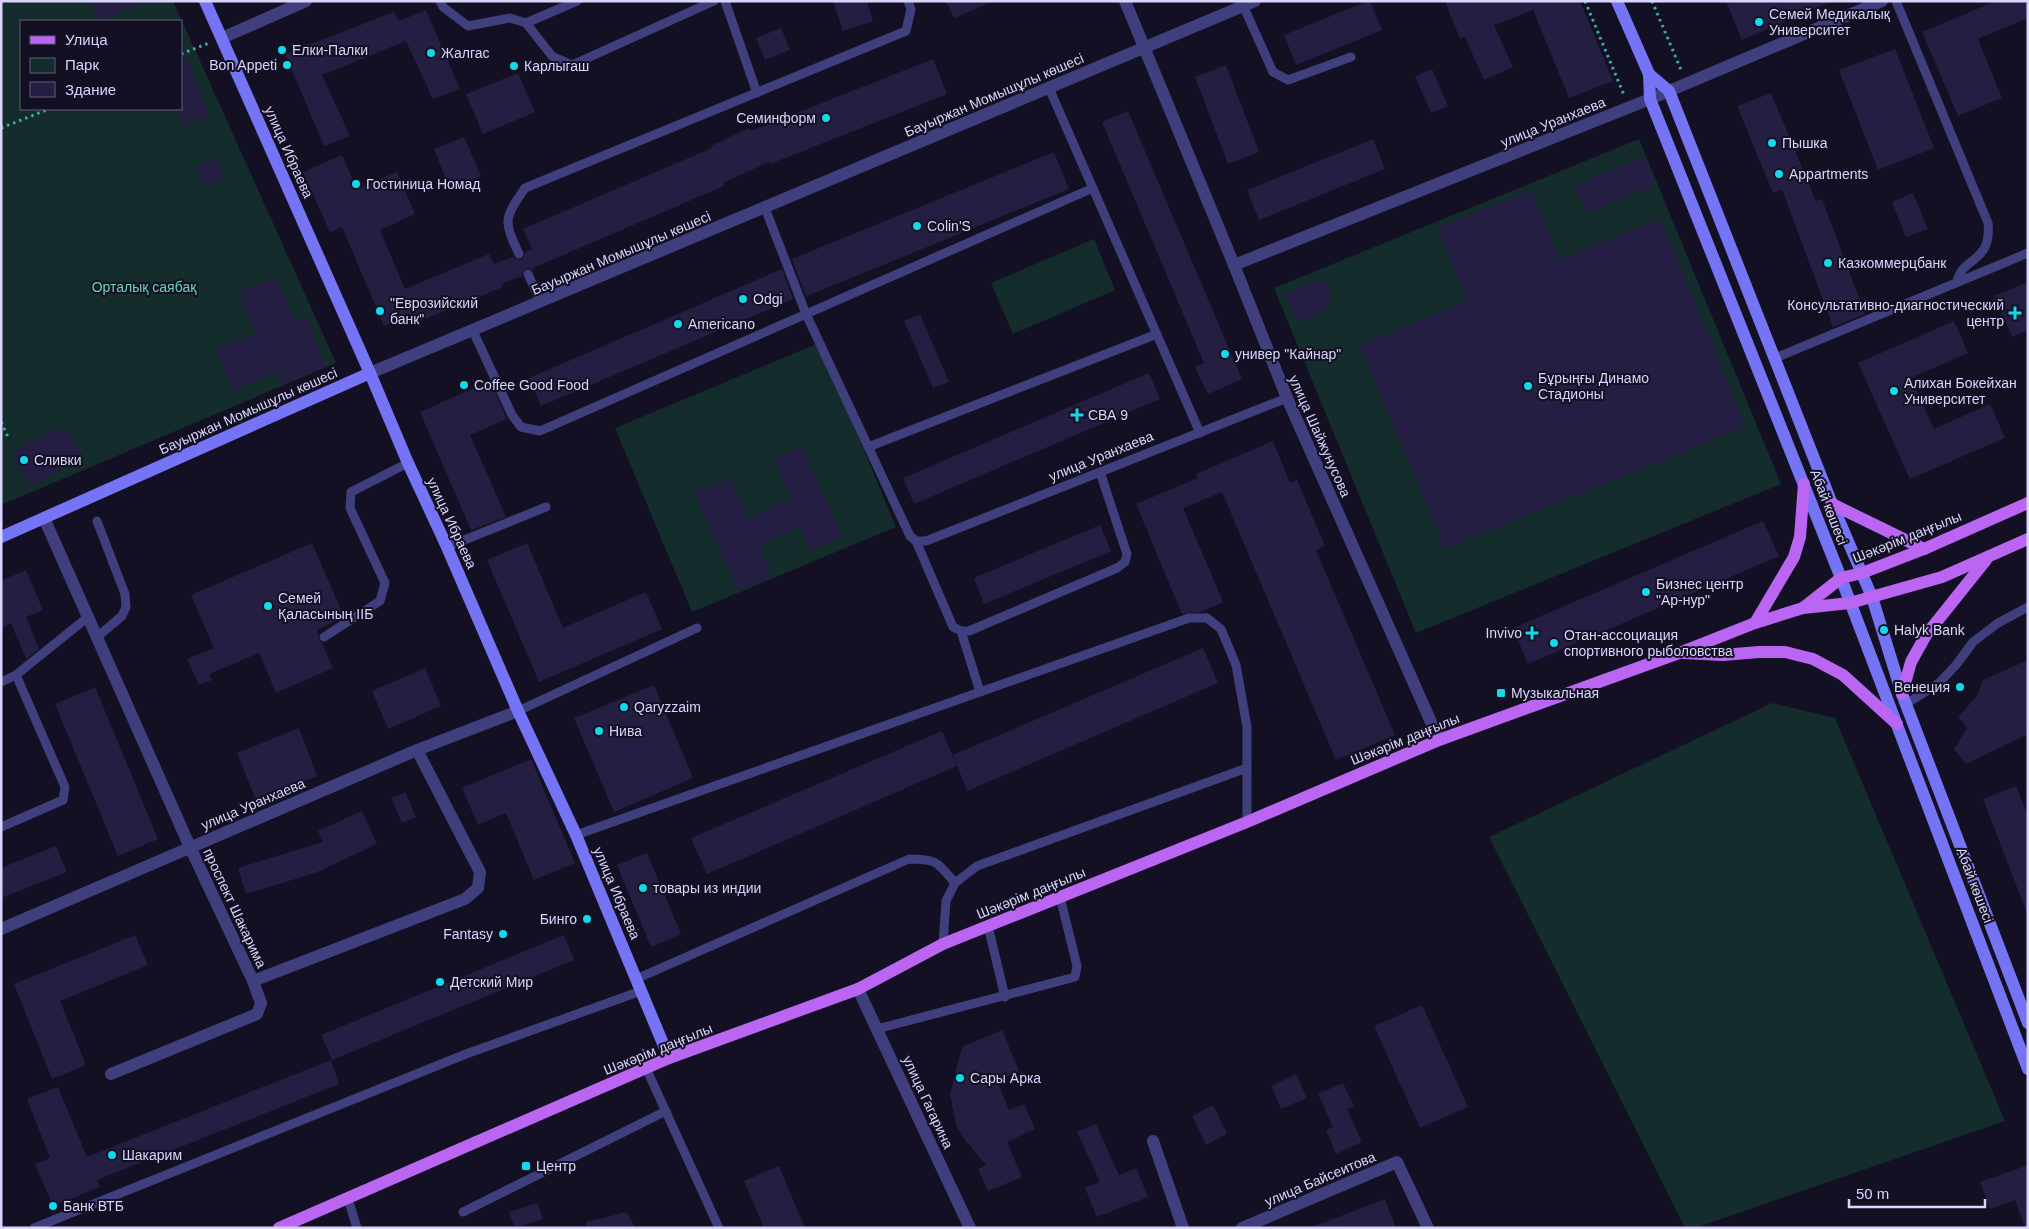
<svg xmlns="http://www.w3.org/2000/svg" width="2029" height="1229" font-family="Helvetica,sans-serif">
	<style>
		.green { fill: #142c2b; fill-rule: evenodd }
		.building { fill: #241e42 }
		.lines { fill: none; stroke-linecap: round; stroke-linejoin: round }
		.path { stroke: #39aca3; stroke-width: 3; stroke-dasharray: 2.5 4; stroke-linecap: butt }
		.lane { stroke: #403f7e; stroke-width: 9 }
		.street { stroke: #403f7e; stroke-width: 12 }
		.secondary { stroke: #7574f4; stroke-width: 12 }
		.primary { stroke: #bb65f3; stroke-width: 12 }
		.poi-dot { fill: #13d9ea; stroke: #131023; stroke-width: 2 }
		.labels { text-anchor: middle; stroke-width: 4; stroke-linejoin: round; paint-order: stroke }
		.poi-label { font-size: 14px; fill: #d9d5fc; stroke: #131023; text-anchor: start }
		.street-label { font-size: 14px; fill: #d9d5fc; stroke: #131023 }
		.park-label { font-size: 14px; fill: #67d6b8; stroke: #131023 }
	</style>
	<rect width="100%" height="100%" fill="#131023"/>
	<g class="green">
		<path d="M 1,1 L 173,1 L 336,363 L 1,505 ZM 21,21 L 181,21 L 181,109 L 21,109 Z"/>
		<polygon points="1639,139 1781,484 1416,633 1274,288"/>
		<polygon points="1094,239 1115,290 1013,334 991,283"/>
		<polygon points="819,343 896,527 692,612 615,428"/>
		<polygon points="1772,703 1835,718 2005,1121 1695,1228 1685,1228 1489,837"/>
	</g>
	<g class="building">
		<polygon points="90,1 145,1 145,3 98,21"/>
		<polygon points="833,1 867,1 873,21 843,31"/>
		<polygon points="946,1 994,1 954,18"/>
		<polygon points="1368,1 1370,1 1382,30 1296,65 1284,35"/>
		<polygon points="1445,1 1580,1 1613,81 1569,98 1533,10 1494,25 1513,67 1484,80 1465,37 1460,39"/>
		<polygon points="1726,1 1832,1 1742,40"/>
		<polygon points="1996,1 2028,1 2028,18 1978,39 2002,98 1958,116 1922,32"/>
		<polygon points="426,10 460,89 433,99 406,41 322,75 350,136 324,146 285,54 394,12 399,21"/>
		<polygon points="781,28 790,50 765,60 756,38"/>
		<polygon points="181,44 210,116 184,125 177,109 181,109"/>
		<polygon points="1895,49 1934,148 1878,170 1839,70"/>
		<polygon points="933,59 947,94 770,164 769,162 723,183 724,186 533,268 534,271 529,268 525,269 522,276 502,284 503,287 415,323 412,314 384,326 342,227 330,232 303,172 342,155 357,189 397,172 415,214 380,230 405,289 489,254 494,264 513,257 516,259 521,260 524,257 525,252 532,249 523,229 712,148 711,146 749,128 751,131"/>
		<polygon points="1226,65 1259,152 1228,164 1195,77"/>
		<polygon points="1432,69 1448,106 1431,113 1415,76"/>
		<polygon points="518,73 535,112 483,134 466,94"/>
		<polygon points="1771,93 1816,201 1822,199 1865,314 1833,327 1782,189 1773,193 1737,106"/>
		<polygon points="1128,111 1242,379 1208,394 1195,367 1204,363 1102,122"/>
		<polygon points="464,137 481,176 450,189 434,149"/>
		<polygon points="1373,139 1385,169 1259,220 1247,190"/>
		<polygon points="1054,152 1069,189 807,296 805,294 792,259"/>
		<polygon points="1644,156 1656,184 1587,213 1575,185"/>
		<polygon points="216,158 225,179 204,187 196,165"/>
		<polygon points="1531,190 1560,260 1660,219 1746,426 1445,549 1360,345 1467,301 1437,228"/>
		<polygon points="1913,193 1928,229 1906,237 1892,202"/>
		<polygon points="782,269 793,299 541,406 529,378"/>
		<polygon points="277,277 295,322 307,317 326,367 283,384 278,372 233,390 216,349 256,334 239,292"/>
		<polygon points="1324,279 1332,295 1322,313 1297,323 1286,294"/>
		<polygon points="2028,282 2028,330 2012,337 1994,296"/>
		<polygon points="920,314 949,382 933,388 904,321"/>
		<polygon points="1954,321 1968,353 1911,378 1934,429 1990,404 2005,438 1910,479 1858,363"/>
		<polygon points="1149,373 1160,399 914,504 903,478"/>
		<polygon points="490,381 507,419 470,435 506,517 471,530 420,412"/>
		<polygon points="56,428 73,437 81,459 30,487 11,452"/>
		<polygon points="1273,441 1290,483 1297,480 1325,546 1316,550 1395,735 1336,760 1222,492 1183,508 1223,602 1200,612 1182,614 1136,504 1198,478 1196,474"/>
		<polygon points="802,447 842,536 811,550 800,527 759,546 772,576 738,591 694,493 730,478 748,518 791,499 774,459"/>
		<polygon points="1763,521 1779,556 1528,664 1513,628"/>
		<polygon points="1100,525 1111,551 984,604 974,578"/>
		<polygon points="312,543 344,617 317,630 319,640 322,643 333,668 276,693 259,653 209,674 212,680 199,685 187,659 214,648 191,595"/>
		<polygon points="527,543 563,628 646,592 662,629 539,682 487,560"/>
		<polygon points="26,570 43,610 26,617 39,649 26,659 11,623 1,628 1,581"/>
		<polygon points="1203,648 1218,683 967,791 953,755"/>
		<polygon points="2028,660 2028,734 1966,764 1954,749 1967,728 1958,717 1977,696 1983,680"/>
		<polygon points="425,668 441,706 388,729 372,691"/>
		<polygon points="654,685 693,778 614,812 574,718"/>
		<polygon points="95,687 158,839 118,856 55,704"/>
		<polygon points="299,728 317,776 256,800 237,753"/>
		<polygon points="942,731 957,766 707,874 691,838"/>
		<polygon points="531,759 575,863 534,880 506,813 478,825 462,788"/>
		<polygon points="2016,786 2028,816 2027,913 1983,799"/>
		<polygon points="405,792 416,817 402,823 391,798"/>
		<polygon points="362,811 377,844 315,873 246,894 238,868 323,842 318,831"/>
		<polygon points="56,846 67,872 1,898 1,868"/>
		<polygon points="647,853 681,934 651,947 617,865"/>
		<polygon points="135,935 148,965 60,1001 86,1065 52,1079 14,984"/>
		<polygon points="564,935 574,960 332,1060 321,1035"/>
		<polygon points="1422,1005 1468,1107 1420,1128 1374,1026"/>
		<polygon points="1002,1030 1019,1071 997,1081 1009,1110 1024,1104 1035,1129 1007,1142 1022,1177 988,1191 978,1169 986,1165 965,1140 956,1125 950,1094 962,1047"/>
		<polygon points="331,1060 339,1084 97,1180 100,1187 53,1206 35,1164 50,1158 27,1099 58,1087 87,1157"/>
		<polygon points="1296,1074 1307,1098 1281,1109 1271,1086"/>
		<polygon points="1343,1083 1354,1106 1347,1109 1362,1142 1336,1154 1326,1130 1333,1127 1318,1094"/>
		<polygon points="1213,1105 1227,1134 1206,1145 1192,1116"/>
		<polygon points="1096,1124 1119,1175 1136,1168 1148,1197 1097,1217 1085,1188 1100,1182 1077,1132"/>
		<polygon points="2028,1165 2028,1228 2025,1228 2015,1200 1990,1209 1980,1182"/>
		<polygon points="779,1166 805,1228 764,1228 744,1181"/>
		<polygon points="1385,1199 1396,1228 1312,1228 1312,1227"/>
		<polygon points="537,1203 543,1219 515,1228 509,1212"/>
		<polygon points="627,1212 635,1228 587,1228 586,1222"/>
	</g>
	<g class="lines">
		<g class="path">
			<polyline points="1585,1 1624,95"/>
			<polyline points="1652,1 1681,70"/>
			<polyline points="181,54 209,43"/>
			<polyline points="1,128 49,109"/>
			<polyline points="1,422 8,437"/>
		</g>
		<g class="lane">
			<polyline points="440,1 443,7 468,26 510,18 526,23 552,56 572,65 714,1"/>
			<polyline points="725,1 757,93"/>
			<polyline points="1241,1 1273,72 1288,80 1351,57"/>
			<path d="M 1896,1 L 1988,223 C 1992,264 1962,256 1957,282"/>
			<polyline points="526,23 577,1"/>
			<polyline points="1049,88 1200,433"/>
			<polyline points="765,208 806,314 910,536 916,541 926,541 1287,398"/>
			<path d="M 519,254 C 503,220 504,219 525,188 L 906,31 L 911,9 L 908,1"/>
			<polyline points="528,274 541,303"/>
			<polyline points="473,331 512,415 521,427 540,431 1093,188"/>
			<polyline points="1775,358 2028,253"/>
			<polyline points="868,447 1157,334"/>
			<polyline points="97,521 125,594 126,607 122,616 97,637"/>
			<polyline points="916,541 953,627 961,631 969,631 1117,568 1125,562 1127,554 1100,472"/>
			<polyline points="447,547 546,507"/>
			<polyline points="961,631 980,692"/>
			<polyline points="324,637 380,601 385,583 350,508 351,492 408,463"/>
			<polyline points="1,682 16,675 88,617"/>
			<polyline points="1906,704 1939,683 1956,665 1973,642 1998,623 2028,607"/>
			<polyline points="518,711 697,628"/>
			<polyline points="1,827 63,800 65,787 16,675"/>
			<polyline points="576,835 1189,618 1207,618 1221,629 1236,665 1247,727 1247,822"/>
			<polyline points="988,926 1005,997"/>
			<polyline points="943,944 946,901 955,883 977,866 1247,768"/>
			<path d="M 636,979 L 909,859 C 937,859 937,862 955,883"/>
			<polyline points="877,1029 1075,977 1077,966 1060,897"/>
			<polyline points="646,1068 719,1228"/>
			<polyline points="348,1199 357,1228"/>
			<polyline points="463,1212 666,1111"/>
			<polyline points="34,1228 466,1054 641,991"/>
		</g>
		<g class="street">
			<polyline points="1125,1 1234,265 1287,398 1439,740"/>
			<polyline points="222,38 306,1"/>
			<polyline points="1234,265 1650,99 1882,1"/>
			<polyline points="370,373 1255,1"/>
			<polyline points="44,518 190,847 253,981"/>
			<polyline points="1,929 417,750 518,711"/>
			<polyline points="858,989 970,1228"/>
			<polyline points="111,1074 257,1014 261,1003 253,981 465,899 478,888 480,872 417,750"/>
			<polyline points="1153,1141 1183,1228"/>
			<polyline points="1242,1228 1397,1162 1428,1228"/>
		</g>
		<g class="secondary">
			<polyline points="205,1 370,373 408,463 447,547 518,711 576,835 669,1058"/>
			<polyline points="1617,1 1649,74 1650,99 1841,578 2028,1069"/>
			<polyline points="1649,74 1669,91 1832,504 1872,597 1902,694 2028,1023"/>
			<polyline points="1,537 370,373"/>
		</g>
		<g class="primary">
			<polyline points="1832,504 1924,549"/>
			<polyline points="1803,608 1841,578 1862,573 1924,549 2028,503"/>
			<polyline points="1755,623 1794,557 1800,537 1804,484"/>
			<polyline points="1684,653 1723,655 1759,652 1785,652 1813,659 1843,675 1897,724"/>
			<polyline points="1902,694 1911,662 1926,635 1986,560"/>
			<polyline points="279,1228 669,1058 858,989 943,944 1247,822 1439,740 1679,653 1755,623 1803,608 1850,603 1942,577 2028,539"/>
		</g>
	</g>
	<g class="poi-dot">
		<circle cx="1759" cy="22" r="5"/>
		<circle cx="282" cy="50" r="5"/>
		<circle cx="431" cy="53" r="5"/>
		<circle cx="287" cy="65" r="5"/>
		<circle cx="514" cy="66" r="5"/>
		<circle cx="826" cy="118" r="5"/>
		<circle cx="1772" cy="143" r="5"/>
		<circle cx="1779" cy="174" r="5"/>
		<circle cx="356" cy="184" r="5"/>
		<circle cx="917" cy="226" r="5"/>
		<circle cx="1828" cy="263" r="5"/>
		<circle cx="743" cy="299" r="5"/>
		<circle cx="380" cy="311" r="5"/>
		<path d="M2012.5 305.5h5v5h5v5h-5v5h-5v-5h-5v-5h5z"/>
		<circle cx="678" cy="324" r="5"/>
		<circle cx="1225" cy="354" r="5"/>
		<circle cx="464" cy="385" r="5"/>
		<circle cx="1528" cy="386" r="5"/>
		<circle cx="1894" cy="391" r="5"/>
		<path d="M1074.5 407.5h5v5h5v5h-5v5h-5v-5h-5v-5h5z"/>
		<circle cx="24" cy="460" r="5"/>
		<circle cx="1646" cy="592" r="5"/>
		<circle cx="268" cy="606" r="5"/>
		<circle cx="1884" cy="630" r="5"/>
		<path d="M1529.5 625.5h5v5h5v5h-5v5h-5v-5h-5v-5h5z"/>
		<circle cx="1554" cy="643" r="5"/>
		<circle cx="1960" cy="687" r="5"/>
		<rect x="1496" y="688" width="10" height="10" rx="2.5"/>
		<circle cx="624" cy="707" r="5"/>
		<circle cx="599" cy="731" r="5"/>
		<circle cx="643" cy="888" r="5"/>
		<circle cx="587" cy="919" r="5"/>
		<circle cx="503" cy="934" r="5"/>
		<circle cx="440" cy="982" r="5"/>
		<circle cx="960" cy="1078" r="5"/>
		<circle cx="112" cy="1155" r="5"/>
		<rect x="521" y="1161" width="10" height="10" rx="2.5"/>
		<circle cx="53" cy="1206" r="5"/>
	</g>
	<g class="labels">
		<g class="poi-label">
			<text x="1769" y="19">Семей Медикалық<tspan x="1769" dy="16">Университет</tspan></text>
			<text x="292" y="55">Елки-Палки</text>
			<text x="441" y="58">Жалгас</text>
			<text x="277" y="70" text-anchor="end">Bon Appeti</text>
			<text x="524" y="71">Карлыгаш</text>
			<text x="816" y="123" text-anchor="end">Семинформ</text>
			<text x="1782" y="148">Пышка</text>
			<text x="1789" y="179">Appartments</text>
			<text x="366" y="189">Гостиница Номад</text>
			<text x="927" y="231">Colin'S</text>
			<text x="1838" y="268">Казкоммерцбанк</text>
			<text x="753" y="304">Odgi</text>
			<text x="390" y="308">"Еврозийский<tspan x="390" dy="16">банк"</tspan></text>
			<text x="2004" y="310" text-anchor="end">Консультативно-диагностический<tspan x="2004" dy="16">центр</tspan></text>
			<text x="688" y="329">Americano</text>
			<text x="1235" y="359">универ "Кайнар"</text>
			<text x="1538" y="383">Бұрыңғы Динамо<tspan x="1538" dy="16">Стадионы</tspan></text>
			<text x="1904" y="388">Алихан Бокейхан<tspan x="1904" dy="16">Университет</tspan></text>
			<text x="474" y="390">Coffee Good Food</text>
			<text x="1088" y="420">СВА 9</text>
			<text x="34" y="465">Сливки</text>
			<text x="1656" y="589">Бизнес центр<tspan x="1656" dy="16">"Ар-нур"</tspan></text>
			<text x="278" y="603">Семей<tspan x="278" dy="16">Қаласының ІІБ</tspan></text>
			<text x="1894" y="635">Halyk Bank</text>
			<text x="1522" y="638" text-anchor="end">Invivo</text>
			<text x="1564" y="640">Отан-ассоциация<tspan x="1564" dy="16">спортивного рыболовства</tspan></text>
			<text x="1950" y="692" text-anchor="end">Венеция</text>
			<text x="1511" y="698">Музыкальная</text>
			<text x="634" y="712">Qaryzzaim</text>
			<text x="609" y="736">Нива</text>
			<text x="653" y="893">товары из индии</text>
			<text x="577" y="924" text-anchor="end">Бинго</text>
			<text x="493" y="939" text-anchor="end">Fantasy</text>
			<text x="450" y="987">Детский Мир</text>
			<text x="970" y="1083">Сары Арка</text>
			<text x="122" y="1160">Шакарим</text>
			<text x="536" y="1171">Центр</text>
			<text x="63" y="1211">Банк ВТБ</text>
		</g>
		<g class="street-label">
			<text transform="translate(994 95) rotate(-23)" y="5">Бауыржан Момышұлы көшесі</text>
			<text transform="translate(1553 122) rotate(-22)" y="5">улица Уранхаева</text>
			<text transform="translate(289 152) rotate(66)" y="5">улица Ибраева</text>
			<text transform="translate(621 253) rotate(-23)" y="5">Бауыржан Момышұлы көшесі</text>
			<text transform="translate(248 411) rotate(-24)" y="5">Бауыржан Момышұлы көшесі</text>
			<text transform="translate(1320 436) rotate(66)" y="5">улица Шайжунусова</text>
			<text transform="translate(1101 456) rotate(-22)" y="5">улица Уранхаева</text>
			<text transform="translate(1829 507) rotate(69)" y="5">Абай көшесі</text>
			<text transform="translate(452 523) rotate(65)" y="5">улица Ибраева</text>
			<text transform="translate(1907 537) rotate(-22)" y="5">Шәкәрім даңғылы</text>
			<text transform="translate(1405 739) rotate(-22)" y="5">Шәкәрім даңғылы</text>
			<text transform="translate(253 804) rotate(-23)" y="5">улица Уранхаева</text>
			<text transform="translate(1975 885) rotate(69)" y="5">Абай көшесі</text>
			<text transform="translate(617 893) rotate(67)" y="5">улица Ибраева</text>
			<text transform="translate(1031 893) rotate(-22)" y="5">Шәкәрім даңғылы</text>
			<text transform="translate(235 908) rotate(65)" y="5">проспект Шакарима</text>
			<text transform="translate(658 1049) rotate(-22)" y="5">Шәкәрім даңғылы</text>
			<text transform="translate(928 1102) rotate(65)" y="5">улица Гагарина</text>
			<text transform="translate(1320 1179) rotate(-23)" y="5">улица Байсеитова</text>
		</g>
		<g class="park-label">
			<text x="144" y="292">Орталық саябақ</text>
		</g>
	</g>
	<rect width="2029" height="1229" fill="none" stroke="#d9d5fc" stroke-width="5"/>
	<rect x="20" y="20" width="162" height="90" fill="#131023" stroke="#625f7a"/>
	<rect x="30" y="36" width="25" height="8" fill="#bb65f3" stroke="#625f7a"/>
	<text x="65" y="45" font-size="15" fill="#d9d5fc">Улица</text>
	<rect x="30" y="58" width="25" height="15" fill="#142c2b" stroke="#625f7a"/>
	<text x="65" y="70" font-size="15" fill="#d9d5fc">Парк</text>
	<rect x="30" y="82" width="25" height="15" fill="#241e42" stroke="#625f7a"/>
	<text x="65" y="95" font-size="15" fill="#d9d5fc">Здание</text>
	<path d="M1849 1199v8h136v-8" fill="none" stroke="#d9d5fc" stroke-width="2.5"/>
	<text x="1856" y="1199" font-size="15" fill="#d9d5fc" stroke="#131023" stroke-width="4" paint-order="stroke">50 m</text>
</svg>
